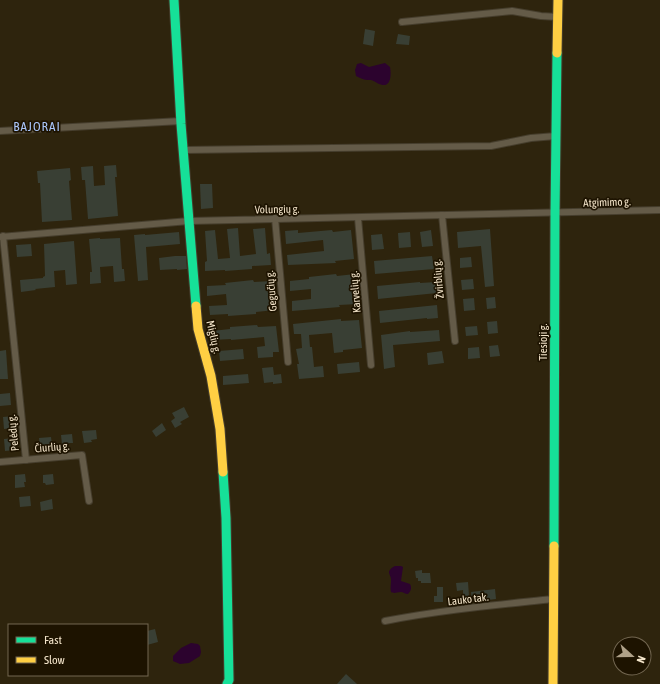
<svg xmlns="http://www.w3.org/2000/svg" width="660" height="684" font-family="'Asap Condensed',sans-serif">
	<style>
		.water { fill: #2c032e }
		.building { fill: #393f34 }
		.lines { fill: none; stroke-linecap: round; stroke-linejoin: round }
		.street-casing { stroke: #463e2d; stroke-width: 8 }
		.fast-casing { stroke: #463e2d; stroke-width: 11 }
		.slow-casing { stroke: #463e2d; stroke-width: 11 }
		.street { stroke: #645b48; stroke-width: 6 }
		.fast { stroke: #16e098; stroke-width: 9 }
		.slow { stroke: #ffcf43; stroke-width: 9 }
		.labels { text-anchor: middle; stroke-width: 3.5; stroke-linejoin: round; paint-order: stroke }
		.street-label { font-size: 11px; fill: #f4e5ca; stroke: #1d1300 }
		.quarter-label { font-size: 13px; letter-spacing: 1px; fill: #a9c4f8; stroke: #1d1300 }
	</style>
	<rect width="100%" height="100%" fill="#2e240d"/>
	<g class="water">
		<path d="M 361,63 L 369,67 L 385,63 L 390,67 C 391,72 392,86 383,85 C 379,85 375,81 371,80 C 370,80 369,80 368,80 C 364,80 360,78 356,76 L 355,70 L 357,64 Z"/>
		<path d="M 395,566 L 401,566 L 403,567 L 401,581 L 410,584 C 412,588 411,591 408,594 C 405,594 403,592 401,592 C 396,592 395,594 391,592 C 390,588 391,585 391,581 C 392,574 384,572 395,566 Z"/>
		<polygon points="191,643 198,644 200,646 201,652 200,656 189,663 180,664 173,661 173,656 181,648"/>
	</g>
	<g class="building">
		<polygon points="365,29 375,31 373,46 363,44"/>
		<polygon points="398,34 410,36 409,45 396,44"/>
		<polygon points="116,165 117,177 115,177 118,216 88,219 85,180 82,180 81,167 93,166 94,186 105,185 104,166"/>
		<polygon points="70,168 71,180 69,181 72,220 42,222 40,183 38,183 37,171"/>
		<polygon points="200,184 212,184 213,208 201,209"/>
		<polygon points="238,228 240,256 256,254 253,229 265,228 267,254 270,253 271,265 252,266 252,269 225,271 225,270 205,271 205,262 207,261 205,231 215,230 218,259 230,258 227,229"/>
		<polygon points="490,229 494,286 485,287 481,246 458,248 457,232"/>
		<polygon points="298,230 298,233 332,230 333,232 351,230 354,259 335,261 336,263 288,265 287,255 324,251 323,240 286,244 285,231"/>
		<polygon points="431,230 433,246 422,247 420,232"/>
		<polygon points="179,232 180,244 146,247 148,280 138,281 134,235 145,234 145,235"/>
		<polygon points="410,232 411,247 399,248 398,233"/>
		<polygon points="382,234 384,249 372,250 371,235"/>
		<polygon points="100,238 100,239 120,238 122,269 124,269 125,281 114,282 113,266 100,267 101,283 90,284 90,272 92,272 89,239"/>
		<polygon points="74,241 77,284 66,285 65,270 54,271 55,287 35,289 36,290 21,292 20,280 43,278 43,277 45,276 44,244"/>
		<polygon points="31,244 32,256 17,257 16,245"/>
		<polygon points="175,256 186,256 187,269 177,270 177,269 160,270 159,258"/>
		<polygon points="432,256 434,269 375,274 374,261"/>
		<polygon points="471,257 472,267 460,268 460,258"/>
		<polygon points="336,274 337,276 355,274 358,304 339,305 340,307 292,311 292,301 311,299 311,289 290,291 290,281 309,279 309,277"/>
		<polygon points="473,279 474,289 462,290 461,280"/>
		<polygon points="253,280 254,282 272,281 275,310 256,312 256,314 228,316 228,314 210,315 209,306 227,305 226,294 207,296 207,286 226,285 225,283"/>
		<polygon points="420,282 420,283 436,282 437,293 378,299 377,286"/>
		<polygon points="495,297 496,308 487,309 486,298"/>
		<polygon points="474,298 475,310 464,311 463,299"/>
		<polygon points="437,305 438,318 427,319 427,318 380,323 379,311"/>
		<polygon points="341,319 341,321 359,320 362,348 343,350 343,352 334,353 332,333 309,335 310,347 312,347 314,367 323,366 324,377 299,379 297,364 299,364 296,349 302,348 301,334 294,334 293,324"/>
		<polygon points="497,321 498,333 488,334 487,322"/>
		<polygon points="257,325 258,327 276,326 279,352 273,352 273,357 258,358 257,347 265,346 264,337 231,340 231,339 213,340 212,331 230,329 230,327"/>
		<polygon points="477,326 478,335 466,336 465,327"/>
		<polygon points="439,330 440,341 393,345 395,367 384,369 381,335 410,331 410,332"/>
		<polygon points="498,345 500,356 490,357 489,346"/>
		<polygon points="479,347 480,358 468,359 468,348"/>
		<polygon points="243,349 244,359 220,361 219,351"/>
		<polygon points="6,350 8,379 0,379 0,351"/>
		<polygon points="442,351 444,363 428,365 427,353"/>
		<polygon points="359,362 360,372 338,374 337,364"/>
		<polygon points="273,367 274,375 281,374 282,383 273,384 273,382 264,383 262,368"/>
		<polygon points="248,374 249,383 223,385 223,376"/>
		<polygon points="10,393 11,405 0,406 0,394"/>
		<polygon points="184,407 189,417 180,422 182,424 175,428 171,421 175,418 172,413"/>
		<polygon points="14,416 15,428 4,429 3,417"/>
		<polygon points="162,423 166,430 156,437 152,431"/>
		<polygon points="96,430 97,439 91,440 92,442 84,443 82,431"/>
		<polygon points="72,434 73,443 69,443 69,444 62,445 61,435"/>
		<polygon points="51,437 52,445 47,446 47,448 40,448 39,438"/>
		<polygon points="15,438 16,450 5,451 4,439"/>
		<polygon points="25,474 26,482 24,482 25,487 15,488 15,475"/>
		<polygon points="53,474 54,484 46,485 45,483 43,483 43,475"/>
		<polygon points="30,496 31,506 20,507 19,497"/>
		<polygon points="52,499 53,509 41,511 40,502"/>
		<polygon points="422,570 422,573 430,573 431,583 421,583 421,581 418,581 418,578 416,578 415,571"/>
		<polygon points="468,582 469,596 463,597 463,590 457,591 456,583"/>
		<polygon points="437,587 443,587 443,602 434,602 434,596 437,596"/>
		<polygon points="495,589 496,599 472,602 471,592"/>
		<polygon points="155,629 158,642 147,645 147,631"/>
		<polygon points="346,674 357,684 337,684"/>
	</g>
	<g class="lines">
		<g class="street-casing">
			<g id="street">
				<polyline points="402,22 512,11 541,16 558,17"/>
				<polyline points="0,131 181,121"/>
				<polyline points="184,150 491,146 531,138 556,136"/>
				<polyline points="442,215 455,341"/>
				<polyline points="275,218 288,362"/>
				<polyline points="358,218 371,365"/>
				<polyline points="3,236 26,460"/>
				<polyline points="0,237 189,221 660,210"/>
				<polyline points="0,462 82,455 89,501"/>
				<path d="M 385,621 C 441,610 497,605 553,599"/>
			</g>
		</g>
		<g class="fast-casing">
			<g id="fast">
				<polyline points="174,0 181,124 196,306"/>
				<polyline points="223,472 226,518 229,680 227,684"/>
				<polyline points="554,546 555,213 557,53"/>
			</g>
		</g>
		<g class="slow-casing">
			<g id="slow">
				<polyline points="557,53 558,0"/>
				<polyline points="196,306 198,329 211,376 220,429 223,472"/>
				<polyline points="553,684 554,546"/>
			</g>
		</g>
		<use href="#street" class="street"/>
		<use href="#fast" class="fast"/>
		<use href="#slow" class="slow"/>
	</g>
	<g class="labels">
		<g class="street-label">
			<text transform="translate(607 202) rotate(-2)" y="4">Atgimimo g.</text>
			<text transform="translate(277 209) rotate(-1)" y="4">Volungių g.</text>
			<text transform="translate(438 279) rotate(-95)" y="4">Žvirblių g.</text>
			<text transform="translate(271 291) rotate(-95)" y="4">Gegučių g.</text>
			<text transform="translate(355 292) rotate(-95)" y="4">Karvelių g.</text>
			<text transform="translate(214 337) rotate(77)" y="4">Miglių g.</text>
			<text transform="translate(543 342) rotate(-90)" y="4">Tiesioji g.</text>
			<text transform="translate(13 433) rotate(-96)" y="4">Pelėdų g.</text>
			<text transform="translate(52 447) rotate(-5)" y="4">Čiurlių g.</text>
			<text transform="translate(468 599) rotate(-7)" y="4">Lauko tak.</text>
		</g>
		<g class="quarter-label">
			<text x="37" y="131">BAJORAI</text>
		</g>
	</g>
	<rect x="8" y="624" width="140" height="52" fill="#1d1300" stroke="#736751"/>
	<rect x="16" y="637" width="20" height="6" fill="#16e098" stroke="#736751"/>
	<text x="44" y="644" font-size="12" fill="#f4e5ca">Fast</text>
	<rect x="16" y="657" width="20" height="6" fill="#ffcf43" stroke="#736751"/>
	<text x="44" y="664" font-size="12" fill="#f4e5ca">Slow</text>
	<g transform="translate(632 656) rotate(111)"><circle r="19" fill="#1d1300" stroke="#736751"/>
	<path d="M0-3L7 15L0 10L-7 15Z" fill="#afa188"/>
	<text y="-6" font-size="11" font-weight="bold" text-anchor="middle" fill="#f4e5ca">N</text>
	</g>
</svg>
